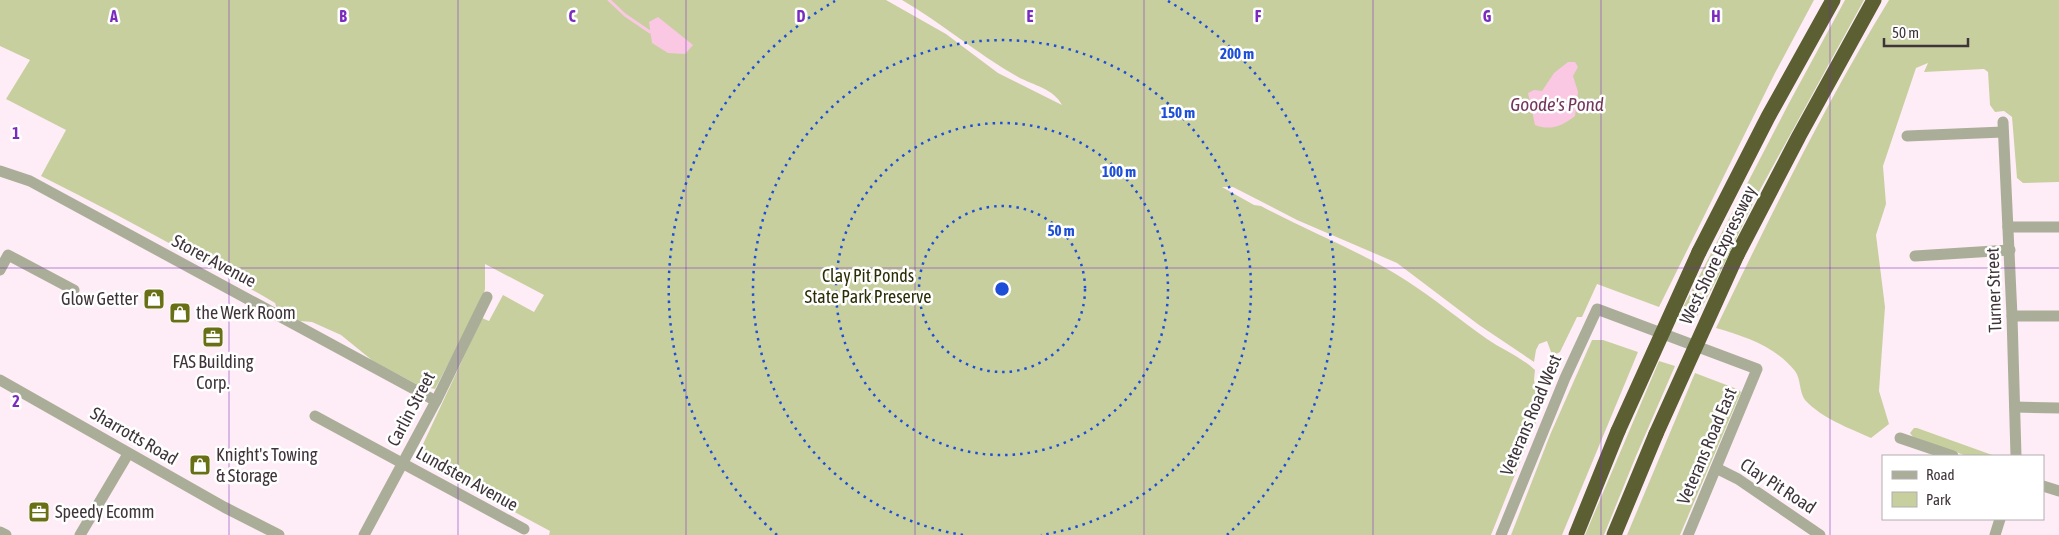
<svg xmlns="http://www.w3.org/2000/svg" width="2059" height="535" font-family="'Asap Condensed',sans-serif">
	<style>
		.green { fill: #c8cf9f }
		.water { fill: #fac8e3 }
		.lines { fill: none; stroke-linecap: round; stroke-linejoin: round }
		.stream { stroke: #fac8e3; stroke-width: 3 }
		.minor { stroke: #aaae98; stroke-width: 11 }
		.motorway { stroke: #5b5f31; stroke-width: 15 }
		.motorway-bridge { stroke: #5b5f31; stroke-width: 15 }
		.grid { fill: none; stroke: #7b2cbf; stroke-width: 1; stroke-opacity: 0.55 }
		.ring { fill: none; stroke: #1d4ed8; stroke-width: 2.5; stroke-dasharray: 2.5 5 }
		.labels { text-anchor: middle; stroke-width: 5; stroke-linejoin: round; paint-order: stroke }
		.street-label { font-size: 18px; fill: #3f343a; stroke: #fff }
		.park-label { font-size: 18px; fill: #2b2e06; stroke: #fff }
		.poi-label { font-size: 18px; fill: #3f343a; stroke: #fff; text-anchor: start }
		.water-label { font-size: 19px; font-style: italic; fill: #73365b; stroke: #fff }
		.grid-label { font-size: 16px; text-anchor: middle; font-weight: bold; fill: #7b2cbf; stroke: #fff; stroke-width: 5; stroke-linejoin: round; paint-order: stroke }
		.centre { fill: #1d4ed8; stroke: #fff; stroke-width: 2.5 }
		.ring-label { font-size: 15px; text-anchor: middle; font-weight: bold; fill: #1d4ed8; stroke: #fff; stroke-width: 5; stroke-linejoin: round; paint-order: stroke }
	</style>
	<rect width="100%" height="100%" fill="#feedf6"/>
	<g class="green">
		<path d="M 0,0 L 886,0 L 946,34 L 998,73 L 1062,105 C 1054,89 1033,85 1018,77 C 977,54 942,23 902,0 L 1814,0 L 1775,73 L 1659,307 L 1597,284 L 1582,317 L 1577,317 L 1560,352 L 1556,354 L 1551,352 L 1547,341 L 1539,344 L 1536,350 L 1534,362 L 1479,325 L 1397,263 L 1297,220 L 1233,187 L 1222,187 L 1254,205 L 1261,206 C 1309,232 1361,251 1407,281 C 1435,299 1460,320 1487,339 C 1503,350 1521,357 1535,370 L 1534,380 L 1540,412 L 1491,535 L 549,535 L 550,531 L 418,460 L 417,457 L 482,318 L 489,321 L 503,295 L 534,312 L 544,295 L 485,264 L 485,289 L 483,298 L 435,389 L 420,386 L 373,361 L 341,335 L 312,322 L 300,321 L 277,309 L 275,303 C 198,258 121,216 41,176 L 66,130 L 6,99 L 30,60 L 0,46 Z"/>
		<polygon points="1845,0 1864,0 1755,199 1717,279 1694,322 1678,317 1789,103"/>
		<path d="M 1889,0 L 2059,0 L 2059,182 L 2023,183 L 2017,178 L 2012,117 L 2004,111 L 1995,112 L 1990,105 L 1988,72 L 1984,69 L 1924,72 L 1928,63 L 1916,68 L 1883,166 L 1886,204 L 1876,235 L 1885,307 L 1879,391 L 1889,424 L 1871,438 C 1847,427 1823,419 1805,400 C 1799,392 1801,379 1795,371 C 1775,346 1746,337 1716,328 C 1770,217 1824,106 1889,0 Z"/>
		<polygon points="1592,340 1603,340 1638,352 1562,535 1511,535 1550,435"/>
		<polygon points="1659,361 1675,366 1636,456 1604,535 1585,535"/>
		<polygon points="1695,373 1737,389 1741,392 1680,535 1627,535"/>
		<polygon points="1914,428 1917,428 1995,456 1967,456 1913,437 1910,433"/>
	</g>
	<g class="water">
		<polygon points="658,17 693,45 685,54 668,53 652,43 649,22"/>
		<path d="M 1568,62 L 1575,62 L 1578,67 L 1573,76 L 1578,92 L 1575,116 C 1562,126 1551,131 1535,125 L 1528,93 L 1534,90 L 1542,91 L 1554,73 Z"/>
	</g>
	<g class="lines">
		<polyline class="stream" points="609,0 625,15 650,32"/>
		<g class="minor">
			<polyline points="2003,122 2012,316 2016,456"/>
			<polyline points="1907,136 2003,132"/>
			<polyline points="0,171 30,181 436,401"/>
			<polyline points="2008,227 2059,227"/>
			<polyline points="1915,256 2010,250"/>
			<polyline points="0,270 8,255 74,290"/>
			<polyline points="2012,316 2059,316"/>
			<polyline points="0,380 224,507 279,535"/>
			<polyline points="2015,407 2059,408"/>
			<polyline points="315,416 524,529"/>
			<polyline points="1900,438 1953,456"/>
			<polyline points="1716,468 1738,479 1820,535"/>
			<polyline points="2043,486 2059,491"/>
			<polyline points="0,532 6,535"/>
			<polyline points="80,535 128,454"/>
			<polyline points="364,535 436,401 487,297"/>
			<polyline points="1501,535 1565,378 1597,309 1757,369 1688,535"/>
			<polyline points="1995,535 2000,519"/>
		</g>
		<g class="motorway">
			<polyline points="1699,252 1768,117 1833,0"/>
			<polyline points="1737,255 1799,136 1874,0"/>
			<polyline points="1576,535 1618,431"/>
			<polyline points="1614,535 1656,434"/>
		</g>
		<g class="motorway-bridge">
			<polyline points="1618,431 1699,252"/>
			<polyline points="1656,434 1737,255"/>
		</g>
	</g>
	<path class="grid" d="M 229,0 L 229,535M 458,0 L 458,535M 686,0 L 686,535M 915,0 L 915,535M 1144,0 L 1144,535M 1373,0 L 1373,535M 1601,0 L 1601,535M 1830,0 L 1830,535M 0,268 L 2059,268"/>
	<g class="ring">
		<circle cx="1002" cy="289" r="83"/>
		<circle cx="1002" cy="289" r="166"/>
		<path d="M963 535A249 249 0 1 1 1041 535"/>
		<path d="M777 535A333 333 0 0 1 835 1M1168 1A333 333 0 0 1 1227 535"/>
	</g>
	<defs>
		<g id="shop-square" transform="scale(1.125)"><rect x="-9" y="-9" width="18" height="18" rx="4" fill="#686f15" stroke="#fff"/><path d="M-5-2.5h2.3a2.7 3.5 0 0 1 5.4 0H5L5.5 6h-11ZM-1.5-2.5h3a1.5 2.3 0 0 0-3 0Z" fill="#fff"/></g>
		<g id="office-square" transform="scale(1.125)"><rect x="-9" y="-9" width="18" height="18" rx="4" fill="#686f15" stroke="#fff"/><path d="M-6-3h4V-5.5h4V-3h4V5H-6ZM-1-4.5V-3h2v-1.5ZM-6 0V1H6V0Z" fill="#fff"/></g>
	</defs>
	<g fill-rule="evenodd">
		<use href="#shop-square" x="154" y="299"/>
		<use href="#shop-square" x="180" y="313"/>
		<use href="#office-square" x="213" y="337"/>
		<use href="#shop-square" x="200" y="465"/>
		<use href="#office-square" x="39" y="512"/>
	</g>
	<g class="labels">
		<g class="street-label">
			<text transform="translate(1718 255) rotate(-64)" y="6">West Shore Expressway</text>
			<text transform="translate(214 261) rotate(28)" y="6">Storer Avenue</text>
			<text transform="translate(1994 290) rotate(-92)" y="6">Turner Street</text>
			<text transform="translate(411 409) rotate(-62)" y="6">Carlin Street</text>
			<text transform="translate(1531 415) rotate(-67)" y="6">Veterans Road West</text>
			<text transform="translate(134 436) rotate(30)" y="6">Sharrotts Road</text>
			<text transform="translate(1707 446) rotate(-67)" y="6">Veterans Road East</text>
			<text transform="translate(467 479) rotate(29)" y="6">Lundsten Avenue</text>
			<text transform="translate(1778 486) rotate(33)" y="6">Clay Pit Road</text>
		</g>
		<g class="park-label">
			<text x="868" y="282">Clay Pit Ponds<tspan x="868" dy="21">State Park Preserve</tspan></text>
		</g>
		<g class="poi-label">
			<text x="138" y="305" text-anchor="end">Glow Getter</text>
			<text x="196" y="319">the Werk Room</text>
			<text x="213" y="368" text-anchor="middle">FAS Building<tspan x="213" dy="21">Corp.</tspan></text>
			<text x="216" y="461">Knight's Towing<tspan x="216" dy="21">&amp; Storage</tspan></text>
			<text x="55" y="518">Speedy Ecomm</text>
		</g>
		<g class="water-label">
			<text x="1557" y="111">Goode's Pond</text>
		</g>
	</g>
	<g class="grid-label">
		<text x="114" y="22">A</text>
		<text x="343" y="22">B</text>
		<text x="572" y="22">C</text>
		<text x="801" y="22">D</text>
		<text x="1030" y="22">E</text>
		<text x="1258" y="22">F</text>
		<text x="1487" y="22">G</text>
		<text x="1716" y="22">H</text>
		<text x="16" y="139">1</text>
		<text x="16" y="407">2</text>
	</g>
	<circle cx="1002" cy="289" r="8" class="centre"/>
	<g class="ring-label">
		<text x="1237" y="59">200 m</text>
		<text x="1178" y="118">150 m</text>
		<text x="1119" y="177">100 m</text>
		<text x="1061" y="236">50 m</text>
	</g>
	<rect x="1882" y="455" width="162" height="65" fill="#ffffff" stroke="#b2aeb0"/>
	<rect x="1892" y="471" width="25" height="8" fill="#aaae98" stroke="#b2aeb0"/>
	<text x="1926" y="480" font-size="15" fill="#3f343a">Road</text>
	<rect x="1892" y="492" width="25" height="15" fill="#c8cf9f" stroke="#b2aeb0"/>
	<text x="1926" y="505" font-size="15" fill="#3f343a">Park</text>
	<path d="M1884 38v8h84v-8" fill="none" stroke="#3f343a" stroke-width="2.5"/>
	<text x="1892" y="38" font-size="15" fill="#3f343a" stroke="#ffffff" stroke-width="4" paint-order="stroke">50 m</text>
</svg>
